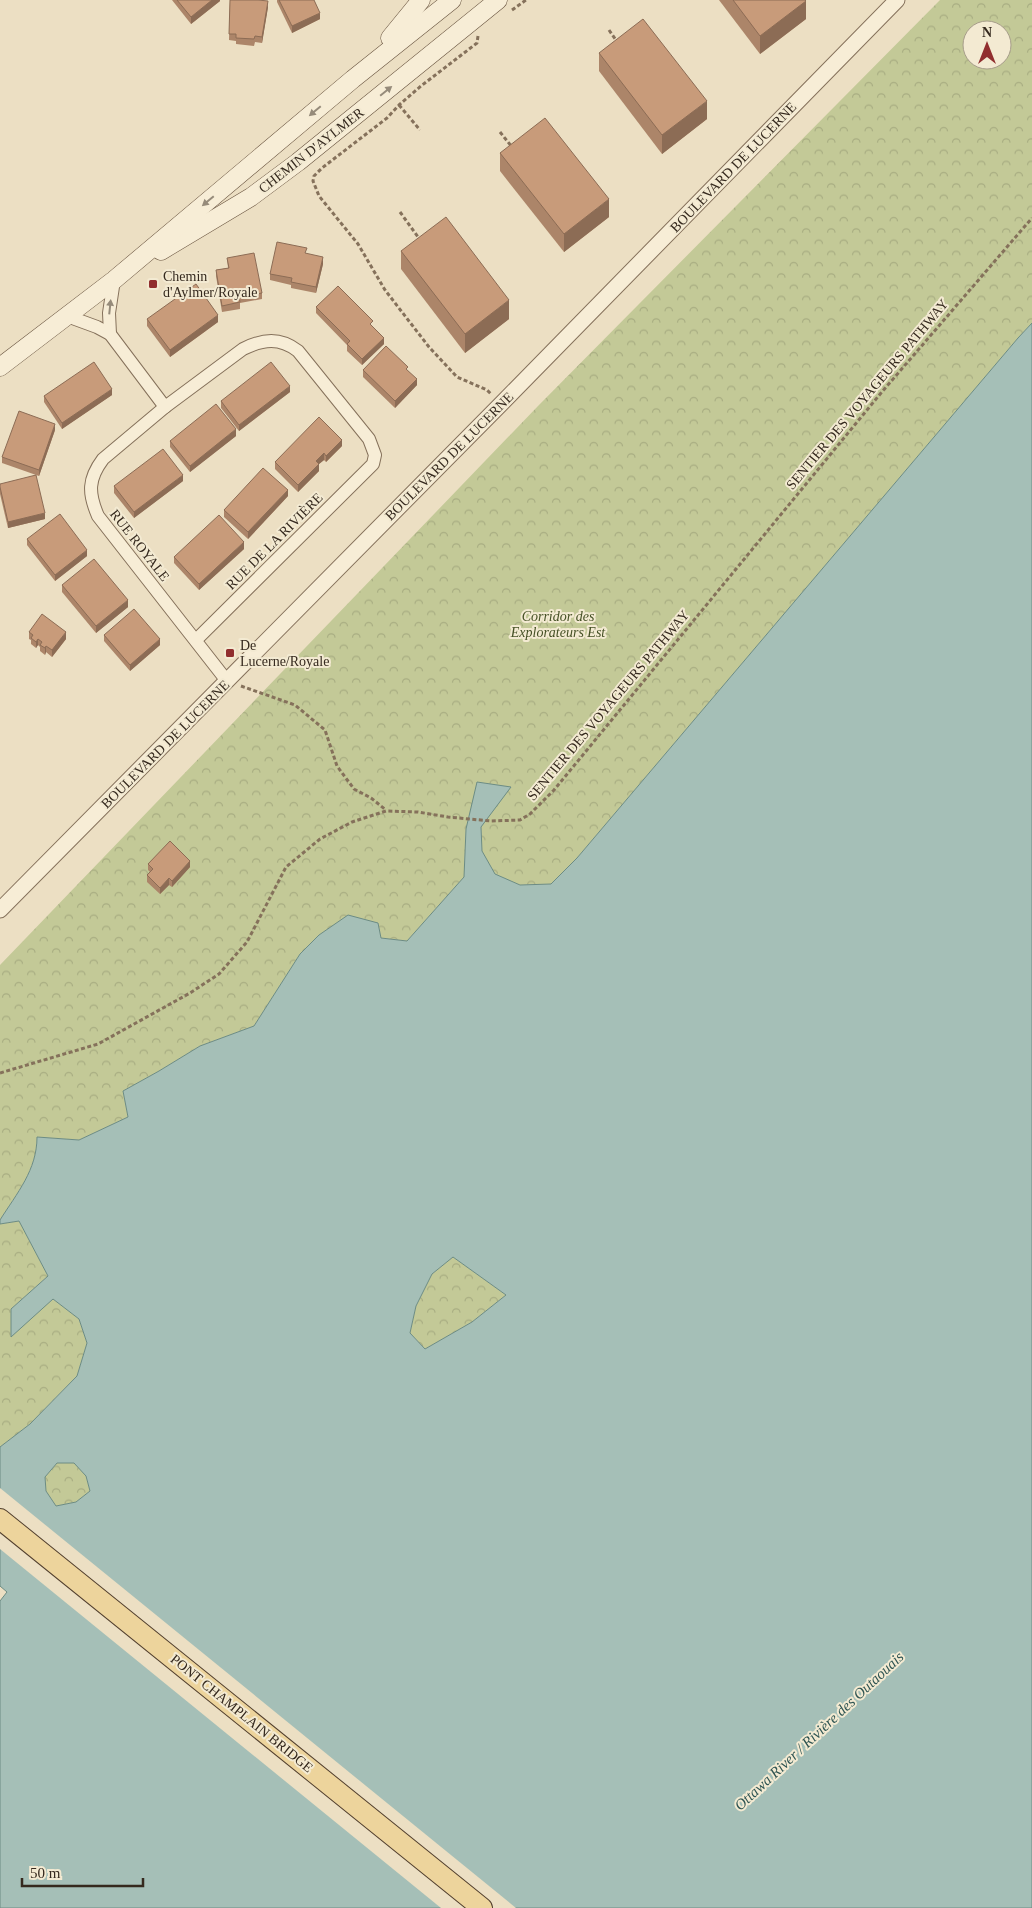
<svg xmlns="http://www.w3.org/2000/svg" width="1032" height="1908" font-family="Georgia,serif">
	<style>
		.forest { fill: url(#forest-crowns); fill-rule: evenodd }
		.water { fill: #a5bfb7; stroke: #6c8c84; fill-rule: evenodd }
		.pier { fill: #ecdfc3 }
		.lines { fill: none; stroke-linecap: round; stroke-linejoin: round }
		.minor-casing { stroke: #85715b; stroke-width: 14 }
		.tertiary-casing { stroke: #85715b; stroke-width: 17 }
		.secondary-casing { stroke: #67523e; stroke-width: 19 }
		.primary-casing { stroke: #53402f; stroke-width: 22 }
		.path { stroke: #85715b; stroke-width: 3; stroke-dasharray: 4 2.5; stroke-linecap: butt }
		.minor { stroke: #f7edd6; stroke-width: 12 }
		.tertiary { stroke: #f7edd6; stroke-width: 15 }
		.secondary { stroke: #f7edd6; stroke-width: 18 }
		.primary { stroke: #edd49c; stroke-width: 20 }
		.wall { fill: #ac8569 }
		.shaded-wall { fill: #8c6c55 }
		.building { fill: #c89b7a; stroke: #8c6c55 }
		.oneway { fill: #968b7a }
		.poi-dot { fill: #912e2e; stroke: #f3ead2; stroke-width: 2 }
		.labels { text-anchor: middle; stroke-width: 4; stroke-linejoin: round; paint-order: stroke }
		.street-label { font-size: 14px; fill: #35291e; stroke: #f3ead2 }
		.poi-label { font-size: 14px; fill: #35291e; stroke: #f3ead2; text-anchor: start }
		.park-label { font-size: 14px; font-style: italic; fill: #465126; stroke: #f3ead2 }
		.water-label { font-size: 15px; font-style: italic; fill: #2e5452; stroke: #f3ead2 }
	</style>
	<defs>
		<pattern id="forest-crowns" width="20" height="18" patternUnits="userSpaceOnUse" patternTransform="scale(1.25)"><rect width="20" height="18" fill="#c3c997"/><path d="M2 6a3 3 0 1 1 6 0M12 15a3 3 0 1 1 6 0" fill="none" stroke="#a8ad82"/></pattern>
	</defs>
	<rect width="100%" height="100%" fill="#ecdfc3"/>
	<g class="forest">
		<path d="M 940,0 L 1032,0 L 1032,323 L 1018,338 L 577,858 L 551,884 L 520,885 L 495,875 L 482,851 L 481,827 L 488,815 L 466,829 L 464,877 L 407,941 L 381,938 L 349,915 L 319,935 L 300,954 L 254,1026 L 200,1046 L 159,1071 L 123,1091 L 128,1117 L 79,1140 L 37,1137 C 37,1170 17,1193 0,1220 L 0,965 L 538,406 ZM 972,30 L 1002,30 L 1002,60 L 972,60 Z"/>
		<polygon points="19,1221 48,1276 11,1309 11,1336 53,1299 79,1319 87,1343 77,1376 30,1424 0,1447 0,1224"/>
		<polygon points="453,1257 506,1295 472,1322 425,1349 410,1333 416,1306 432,1274"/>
		<polygon points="57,1463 75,1463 86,1476 90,1491 76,1502 56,1506 46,1491 45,1477"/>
	</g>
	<path class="water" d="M 1032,323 L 1032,1908 L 0,1908 L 0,1601 L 7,1592 L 0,1586 L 0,1447 L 30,1424 L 77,1376 L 87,1343 L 79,1319 L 53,1299 L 11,1337 L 11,1309 L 48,1276 L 19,1221 L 0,1224 L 0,1220 C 17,1193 37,1170 37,1137 L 79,1140 L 128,1117 L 123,1091 L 159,1071 L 200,1046 L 254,1026 L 300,954 L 319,935 L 348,915 L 378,923 L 381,938 L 407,941 L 464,877 L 466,829 L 477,782 L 511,787 L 481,827 L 482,851 L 495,874 L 520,885 L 551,884 L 577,858 L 1018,338 ZM 453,1257 L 506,1295 L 472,1322 L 425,1349 L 410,1333 L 416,1306 L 432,1274 ZM 57,1463 L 74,1463 L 86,1476 L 90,1491 L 76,1502 L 56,1506 L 46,1491 L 45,1477 Z"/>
	<polygon class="pier" points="0,1488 516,1908 441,1908 0,1549"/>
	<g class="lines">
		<g class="minor-casing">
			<g id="minor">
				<polyline points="67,316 97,327 110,334 165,407"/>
				<polyline points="110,334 109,313 114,280"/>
				<path d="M 196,640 L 373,464 L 375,455 L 369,439 L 298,351 C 280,337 263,339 243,349 L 165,407 L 103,459 C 88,479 88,493 98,516 L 227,681"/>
			</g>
		</g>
		<g class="tertiary-casing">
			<polyline id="tertiary" points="0,910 502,403 897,0"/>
		</g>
		<g class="secondary-casing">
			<g id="secondary">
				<polyline points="390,38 421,0"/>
				<polyline points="161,251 251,197 298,162 498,0"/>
				<polyline points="0,367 114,280 353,79 452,0"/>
			</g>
		</g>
		<g class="primary-casing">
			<polyline id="primary" points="0,1519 482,1908"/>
		</g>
		<g class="path">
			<polyline points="512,10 526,0"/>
			<polyline points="609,30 618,43"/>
			<polyline points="478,36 477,43 421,86 399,105 387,118 322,168 314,176 313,181 319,196 358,244 385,290 429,347 457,377 487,390 492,395"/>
			<polyline points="399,105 420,130"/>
			<polyline points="500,132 512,147"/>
			<polyline points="400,212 421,241"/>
			<polyline points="241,686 295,705 325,730 337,766 354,789 371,798 386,810"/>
			<polyline points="0,1073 98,1044 190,993 219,974 247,942 286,867 320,839 352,822 386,811 418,812 448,817 491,821 520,820 530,814 554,790 881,393 1032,218"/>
		</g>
		<use href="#minor" class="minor"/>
		<use href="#tertiary" class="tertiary"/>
		<use href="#secondary" class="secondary"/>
		<use href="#primary" class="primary"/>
	</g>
	<g class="wall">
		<polygon points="172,0 220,0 220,1 191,24"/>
		<polygon points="230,0 268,7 262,43 255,42 254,46 236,44 236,41 229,40"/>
		<polygon points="277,0 314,0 320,19 292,33 277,2"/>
		<polygon points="719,0 805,0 806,19 760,54"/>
		<polygon points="599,53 707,119 662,154 599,71"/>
		<polygon points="500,153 609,217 564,252 500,171"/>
		<polygon points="401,251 509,319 465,353 401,269"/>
		<polygon points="307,254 323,264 316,293 291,288 291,285 270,280 270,274"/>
		<polygon points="227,258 262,293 262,299 240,303 240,309 222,312 216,276 216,270 228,268"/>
		<polygon points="316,307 373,327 384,344 362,365 347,351 347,345 316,313"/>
		<polygon points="147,319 218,322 170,357 147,326"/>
		<polygon points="363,370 408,371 417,385 395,408 363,377"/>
		<polygon points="290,392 239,431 221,408 221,401"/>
		<polygon points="112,395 62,429 44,402 44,396"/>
		<polygon points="55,430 39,476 2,463 2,457"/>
		<polygon points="236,436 190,472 170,447 170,441"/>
		<polygon points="342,446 326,462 324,460 319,464 319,471 298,492 275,469 275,462"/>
		<polygon points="183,481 134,518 114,493 114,486"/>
		<polygon points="0,484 45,519 8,528 0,494"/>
		<polygon points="288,496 248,539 224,517 224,510"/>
		<polygon points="27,539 87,556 55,581 27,545"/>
		<polygon points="244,549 199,590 174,563 174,557"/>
		<polygon points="62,585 128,607 96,633 62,592"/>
		<polygon points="29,632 66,639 52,657 46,652 45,655 40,651 40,647 38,645 36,648 31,644 31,640 29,639"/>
		<polygon points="104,635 160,645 130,671 104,641"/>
		<polygon points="148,864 190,867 172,887 169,885 160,894 147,882 147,875 150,872 148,870"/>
	</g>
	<g class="shaded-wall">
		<polygon points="212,0 220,0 220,1 191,24 191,17"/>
		<polygon points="268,1 268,7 262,43 262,37"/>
		<polygon points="806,1 806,19 760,54 760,36"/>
		<polygon points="320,13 320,19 292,33 292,26"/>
		<polygon points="707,101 707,119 662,154 662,135"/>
		<polygon points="609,199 609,217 564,252 564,234"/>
		<polygon points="323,257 323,264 316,293 316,287"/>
		<polygon points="509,300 509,319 465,353 465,334"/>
		<polygon points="218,315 218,322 170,357 170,350"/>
		<polygon points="384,338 384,344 362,365 362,359"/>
		<polygon points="417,379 417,385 395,408 395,401"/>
		<polygon points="290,386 290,392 239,431 239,425"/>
		<polygon points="112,389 112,395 62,429 62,423"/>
		<polygon points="55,424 55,430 39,476 39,470"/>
		<polygon points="236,429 236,436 190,472 190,466"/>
		<polygon points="342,440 342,446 326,462 326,456"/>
		<polygon points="324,453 324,460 319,464 319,471 298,492 298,485 316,461"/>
		<polygon points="183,475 183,481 134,518 134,512"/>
		<polygon points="288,490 288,496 248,539 248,532"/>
		<polygon points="45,513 45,519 8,528 8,522"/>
		<polygon points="244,542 244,549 199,590 199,584"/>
		<polygon points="87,550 87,556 55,581 55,575"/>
		<polygon points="128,600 128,607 96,633 96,626"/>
		<polygon points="66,632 66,639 52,657 52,650"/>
		<polygon points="38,639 38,645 36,648 36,642"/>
		<polygon points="160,639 160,645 130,671 130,665"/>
		<polygon points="46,646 46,652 45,655 45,648"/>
		<polygon points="190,861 190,867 172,887 172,881"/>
		<polygon points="169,878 169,885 160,894 160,888"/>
	</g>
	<g class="building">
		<polygon points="177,0 212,0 191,17"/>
		<polygon points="230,0 258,0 268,1 262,37 255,36 254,39 236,38 236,34 229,34"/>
		<polygon points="279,0 314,0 320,13 292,26"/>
		<polygon points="733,0 805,0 806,1 760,36"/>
		<polygon points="643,19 707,101 662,135 599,53"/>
		<polygon points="545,118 609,199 564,234 500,153"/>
		<polygon points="446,217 509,300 465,334 401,251"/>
		<polygon points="277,242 307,248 305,253 323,257 316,287 291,282 292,278 270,274"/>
		<polygon points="254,253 262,293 239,297 240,302 222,306 216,270 229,268 227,258"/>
		<polygon points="196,284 218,315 170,350 147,319"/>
		<polygon points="338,286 373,321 370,324 384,338 362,359 347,344 350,341 316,307"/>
		<polygon points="386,346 408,367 406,369 417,379 395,401 363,370"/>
		<polygon points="94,362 112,389 62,423 44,396"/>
		<polygon points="271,362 290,386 239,425 221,401"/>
		<polygon points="216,404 236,429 190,466 170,441"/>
		<polygon points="19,411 55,424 39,470 2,457"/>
		<polygon points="319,417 342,440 326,456 324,453 316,461 319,464 298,485 275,462"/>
		<polygon points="163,449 183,475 134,512 114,486"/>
		<polygon points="263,468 288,490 248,532 224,510"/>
		<polygon points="36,475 45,513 8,522 0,487 0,484"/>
		<polygon points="60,514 87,550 55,575 27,539"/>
		<polygon points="219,515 244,542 199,584 174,557"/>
		<polygon points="94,559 128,600 96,626 62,585"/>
		<polygon points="134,609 160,639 130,665 104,635"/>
		<polygon points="42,614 66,632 52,650 46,646 45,648 40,645 42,642 38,639 36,642 31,638 33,635 29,632"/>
		<polygon points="170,841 190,861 172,881 169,878 160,888 147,875 153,869 148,864"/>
	</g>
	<defs><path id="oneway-solid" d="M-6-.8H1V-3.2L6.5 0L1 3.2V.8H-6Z" transform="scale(1.25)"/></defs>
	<g class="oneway">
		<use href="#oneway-solid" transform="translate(386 91) rotate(-39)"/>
		<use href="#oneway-solid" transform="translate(315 111) rotate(140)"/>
		<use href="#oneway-solid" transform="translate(208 201) rotate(140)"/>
		<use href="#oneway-solid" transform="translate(110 307) rotate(-84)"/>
	</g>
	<g class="poi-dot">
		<rect x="148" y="279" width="10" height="10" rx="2.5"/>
		<rect x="225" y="648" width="10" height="10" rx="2.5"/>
	</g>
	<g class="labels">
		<g class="street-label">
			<text transform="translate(311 150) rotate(-38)" y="5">CHEMIN D'AYLMER</text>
			<text transform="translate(733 167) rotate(-46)" y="5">BOULEVARD DE LUCERNE</text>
			<text transform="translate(867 394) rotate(-50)" y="5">SENTIER DES VOYAGEURS PATHWAY</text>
			<text transform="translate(449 456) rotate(-45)" y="5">BOULEVARD DE LUCERNE</text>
			<text transform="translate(274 541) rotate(-45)" y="5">RUE DE LA RIVIÈRE</text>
			<text transform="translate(140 545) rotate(52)" y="5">RUE ROYALE</text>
			<text transform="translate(608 705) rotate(-50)" y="5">SENTIER DES VOYAGEURS PATHWAY</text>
			<text transform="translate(165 744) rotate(-45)" y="5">BOULEVARD DE LUCERNE</text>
			<text transform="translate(242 1713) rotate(39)" y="5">PONT CHAMPLAIN BRIDGE</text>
		</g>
		<g class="poi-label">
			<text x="163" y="281">Chemin<tspan x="163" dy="16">d'Aylmer/Royale</tspan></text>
			<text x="240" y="650">De<tspan x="240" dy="16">Lucerne/Royale</tspan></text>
		</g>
		<g class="park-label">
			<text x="558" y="621">Corridor des<tspan x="558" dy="16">Explorateurs Est</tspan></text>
		</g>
		<g class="water-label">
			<text transform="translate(819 1731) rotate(-43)" y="5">Ottawa River / Rivière des Outaouais</text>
		</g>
	</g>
	<g transform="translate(987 45)"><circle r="24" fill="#f3ead2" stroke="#a79d8a"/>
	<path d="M0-4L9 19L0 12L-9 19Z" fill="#912e2e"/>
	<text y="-8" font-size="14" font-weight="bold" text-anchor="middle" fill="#35291e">N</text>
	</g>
	<path d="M22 1878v8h121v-8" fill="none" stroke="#35291e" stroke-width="2.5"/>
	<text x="30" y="1878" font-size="15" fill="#35291e" stroke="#f3ead2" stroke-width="4" paint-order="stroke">50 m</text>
</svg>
